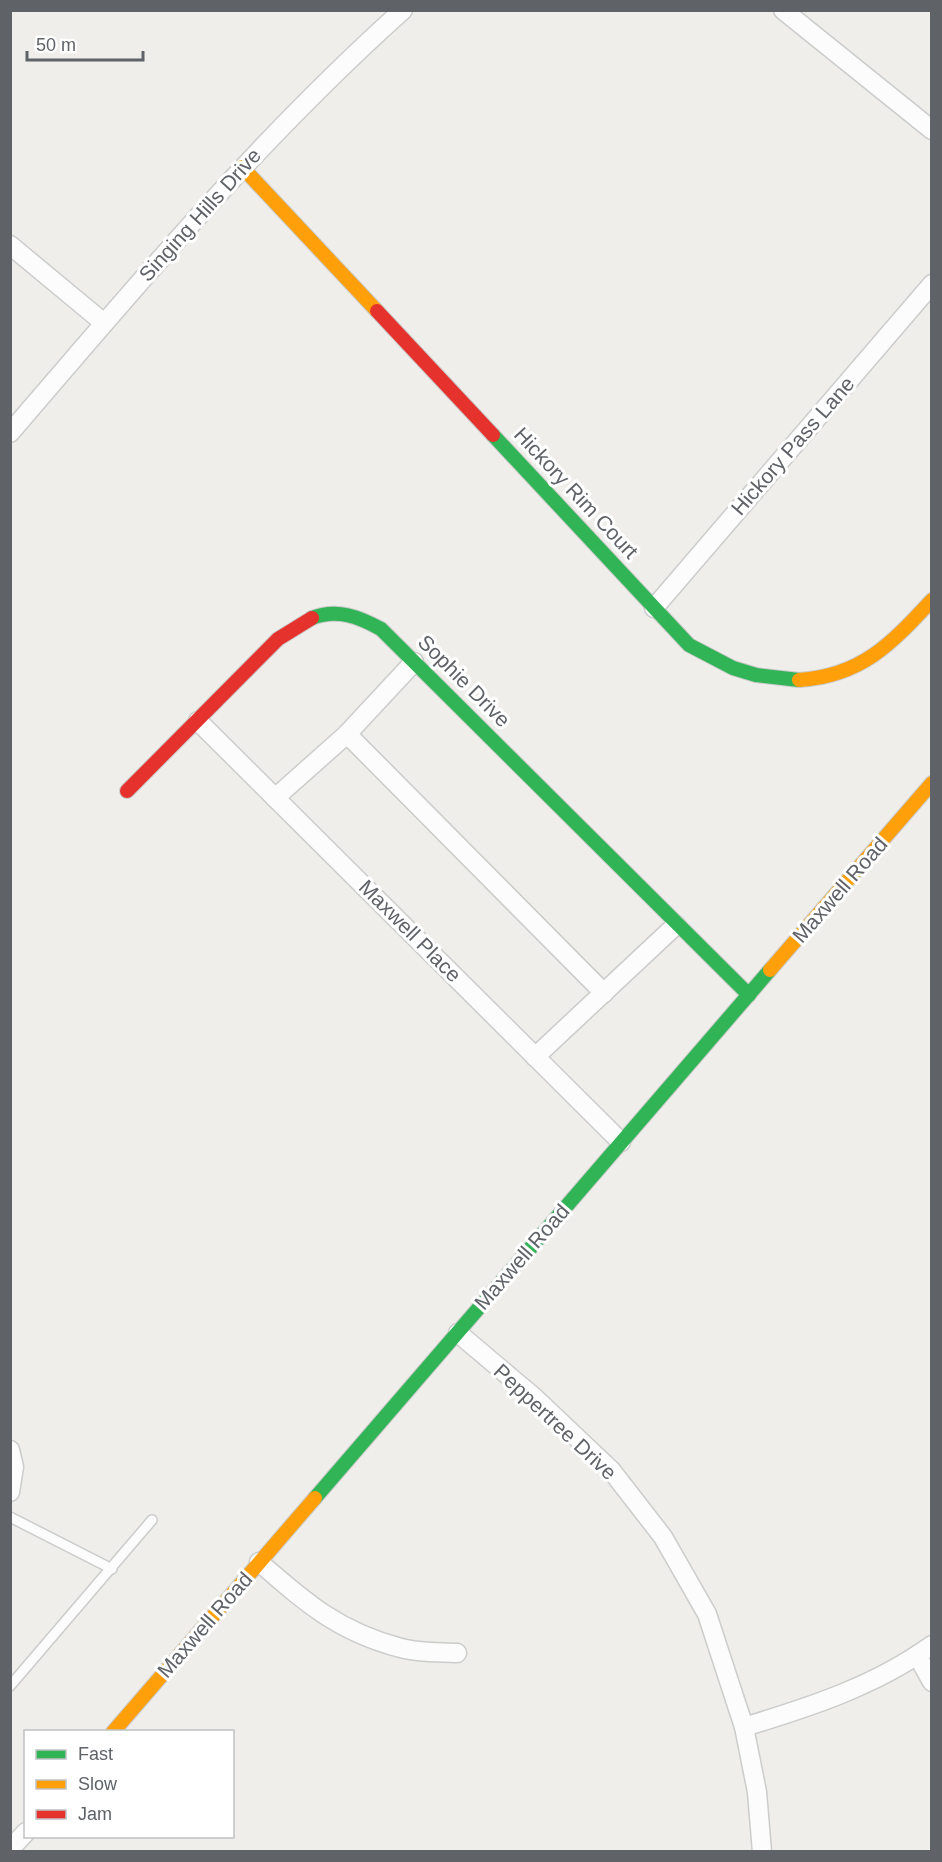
<svg xmlns="http://www.w3.org/2000/svg" width="942" height="1862" font-family="Helvetica,sans-serif">
	<style>
		.lines { fill: none; stroke-linecap: round; stroke-linejoin: round }
		.lane-casing { stroke: #cbcccc; stroke-width: 12 }
		.street-casing { stroke: #cbcccc; stroke-width: 21 }
		.fast-casing { stroke: #cacacb; stroke-width: 16 }
		.slow-casing { stroke: #cacacb; stroke-width: 16 }
		.jam-casing { stroke: #cacacb; stroke-width: 16 }
		.lane { stroke: #fdfcfc; stroke-width: 9 }
		.street { stroke: #fdfcfc; stroke-width: 18 }
		.fast { stroke: #30b455; stroke-width: 14 }
		.slow { stroke: #ff9f0a; stroke-width: 14 }
		.jam { stroke: #e5322d; stroke-width: 14 }
		.labels { text-anchor: middle; stroke-width: 6; stroke-linejoin: round; paint-order: stroke }
		.street-label { font-size: 21px; fill: #5f6368; stroke: #fff }
	</style>
	<rect width="100%" height="100%" fill="#efeeea"/>
	<g class="lines">
		<g class="lane-casing">
			<g id="lane">
				<polyline points="10,1517 112,1569"/>
				<polyline points="10,1686 152,1520"/>
			</g>
		</g>
		<g class="street-casing">
			<g id="street">
				<polyline points="783,10 932,130"/>
				<polyline points="10,245 104,323"/>
				<path d="M 10,433 C 136,286 259,139 403,10"/>
				<polyline points="654,608 932,284"/>
				<polyline points="198,721 621,1142"/>
				<polyline points="347,734 604,993"/>
				<polyline points="275,798 347,734 414,662"/>
				<polyline points="535,1057 676,925"/>
				<polyline points="458,1333 535,1398 611,1470 663,1537 707,1614 744,1727 757,1792 762,1852"/>
				<polyline points="10,1450 14,1467 10,1492"/>
				<path d="M 259,1562 C 306,1603 339,1632 401,1648 C 419,1653 439,1652 457,1653"/>
				<polyline points="917,1655 932,1682"/>
				<path d="M 744,1727 C 810,1707 875,1686 932,1645"/>
				<polyline points="10,1849 26,1832"/>
			</g>
		</g>
		<g class="fast-casing">
			<g id="fast">
				<polyline points="493,435 689,645 733,668 756,675 799,680"/>
				<path d="M 312,618 C 337,608 359,617 381,629 L 749,995"/>
				<polyline points="315,1498 770,970"/>
			</g>
		</g>
		<g class="slow-casing">
			<g id="slow">
				<polyline points="242,167 377,311"/>
				<path d="M 799,680 C 862,676 892,643 932,600"/>
				<polyline points="770,970 932,783"/>
				<polyline points="113,1732 315,1498"/>
			</g>
		</g>
		<g class="jam-casing">
			<g id="jam">
				<polyline points="377,311 493,435"/>
				<polyline points="127,791 278,639 312,618"/>
			</g>
		</g>
		<use href="#lane" class="lane"/>
		<use href="#street" class="street"/>
		<use href="#fast" class="fast"/>
		<use href="#slow" class="slow"/>
		<use href="#jam" class="jam"/>
	</g>
	<g class="labels">
		<g class="street-label">
			<text transform="translate(200 215) rotate(-48)" y="7">Singing Hills Drive</text>
			<text transform="translate(793 446) rotate(-49)" y="7">Hickory Pass Lane</text>
			<text transform="translate(576 493) rotate(47)" y="7">Hickory Rim Court</text>
			<text transform="translate(464 681) rotate(45)" y="7">Sophie Drive</text>
			<text transform="translate(840 890) rotate(-49)" y="7">Maxwell Road</text>
			<text transform="translate(410 931) rotate(45)" y="7">Maxwell Place</text>
			<text transform="translate(522 1257) rotate(-49)" y="7">Maxwell Road</text>
			<text transform="translate(555 1422) rotate(43)" y="7">Peppertree Drive</text>
			<text transform="translate(205 1625) rotate(-49)" y="7">Maxwell Road</text>
		</g>
	</g>
	<rect width="942" height="1862" fill="none" stroke="#5f6368" stroke-width="24"/>
	<rect x="24" y="1730" width="210" height="108" fill="#ffffff" stroke="#bfc1c3" stroke-width="1.5"/>
	<rect x="36" y="1750" width="30" height="9" fill="#30b455" stroke="#bfc1c3" stroke-width="1.5"/>
	<text x="78" y="1760" font-size="18" fill="#5f6368">Fast</text>
	<rect x="36" y="1780" width="30" height="9" fill="#ff9f0a" stroke="#bfc1c3" stroke-width="1.5"/>
	<text x="78" y="1790" font-size="18" fill="#5f6368">Slow</text>
	<rect x="36" y="1810" width="30" height="9" fill="#e5322d" stroke="#bfc1c3" stroke-width="1.5"/>
	<text x="78" y="1820" font-size="18" fill="#5f6368">Jam</text>
	<path d="M27 51v9h116v-9" fill="none" stroke="#5f6368" stroke-width="3"/>
	<text x="36" y="51" font-size="18" fill="#5f6368" stroke="#ffffff" stroke-width="4.5" paint-order="stroke">50 m</text>
</svg>
